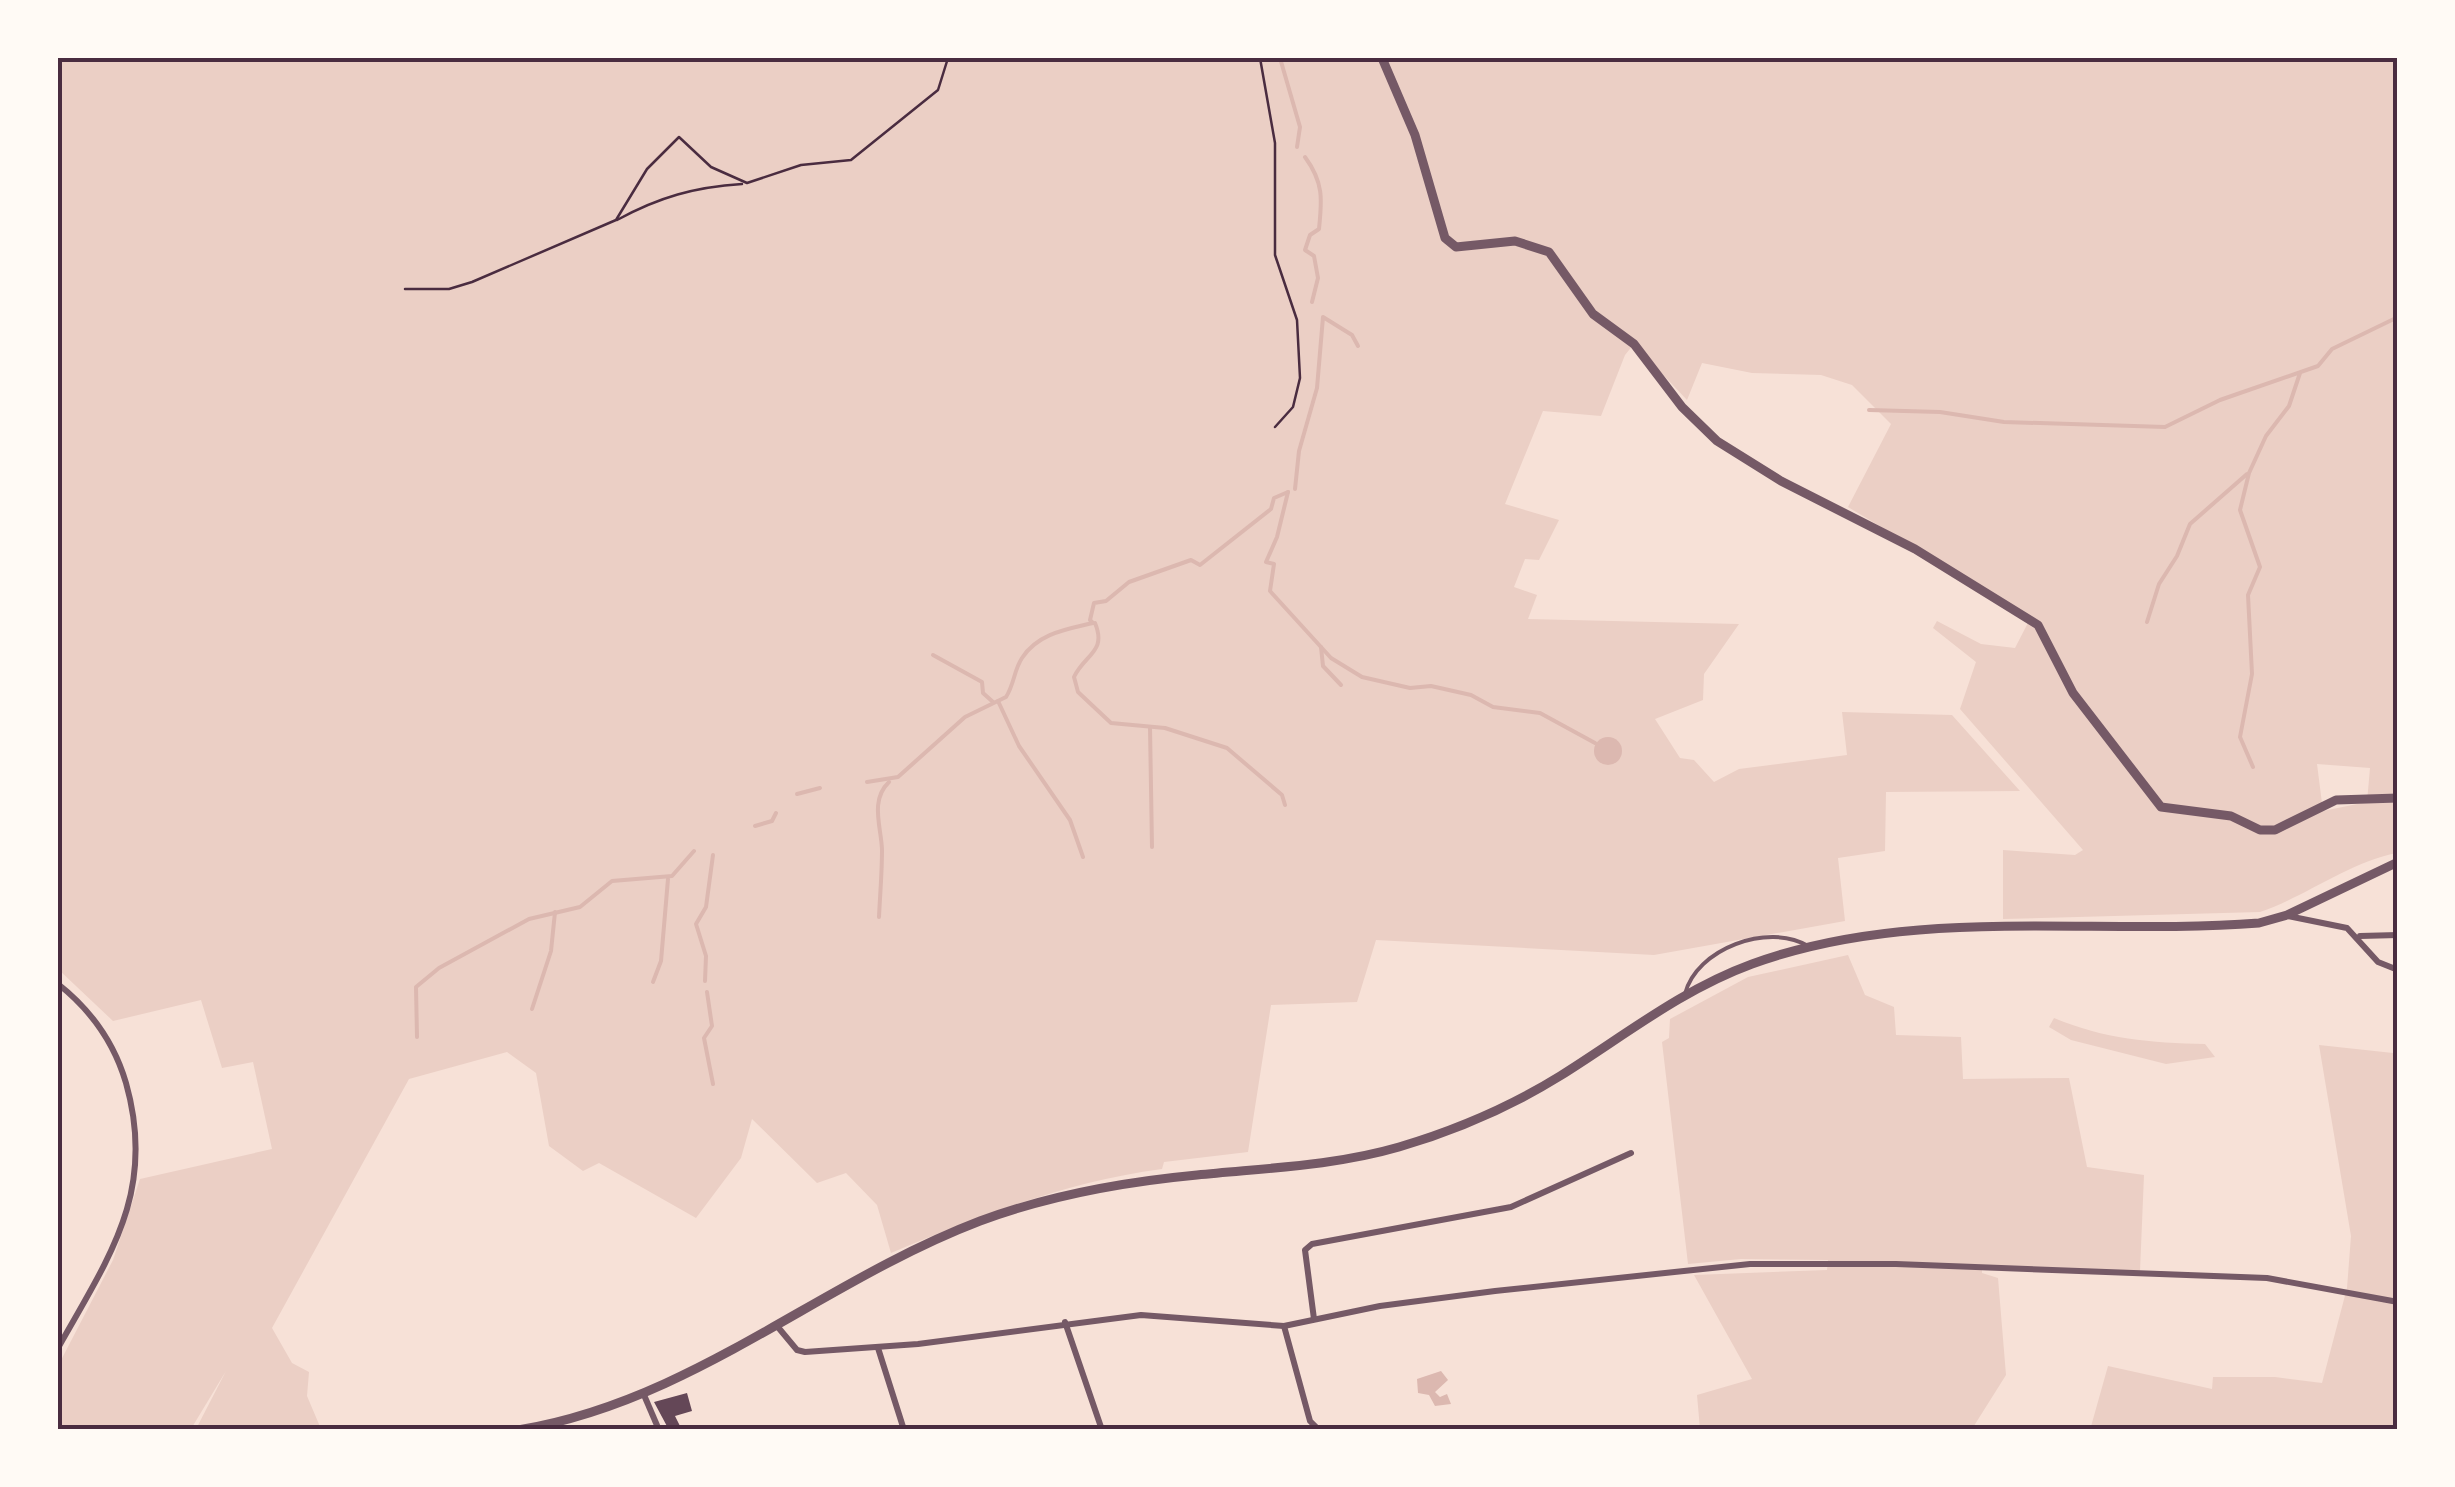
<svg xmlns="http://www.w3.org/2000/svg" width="2455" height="1487" font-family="'Libre Baskerville',serif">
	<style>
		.green { fill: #ebcfc5; fill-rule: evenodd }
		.water { fill: #dcb8b0 }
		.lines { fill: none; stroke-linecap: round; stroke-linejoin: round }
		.stream { stroke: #dcb8b0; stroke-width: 4 }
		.building { fill: #644757 }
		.path { stroke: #4a2c40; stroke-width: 2.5 }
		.service { stroke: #755966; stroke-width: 4 }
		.minor { stroke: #755966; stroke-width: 6 }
		.tertiary { stroke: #755966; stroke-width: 9 }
		.neatline { fill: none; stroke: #4a2c40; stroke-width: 4 }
	</style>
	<rect width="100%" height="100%" fill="#f7e1d7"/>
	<g class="green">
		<path d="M 58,58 L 2397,58 L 2397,853 C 2349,862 2307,896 2260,912 L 2003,919 L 2003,850 L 2075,855 L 2083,850 L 1960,709 L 1976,662 L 1933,628 L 1937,621 L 1981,644 L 2015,648 L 2031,617 L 1848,507 L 1891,424 L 1852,385 L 1821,375 L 1752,373 L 1702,363 L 1687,400 L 1634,344 L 1625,355 L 1601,416 L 1543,411 L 1505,504 L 1559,520 L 1539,560 L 1525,559 L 1514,587 L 1537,595 L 1528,619 L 1739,624 L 1704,674 L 1703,700 L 1655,719 L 1680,758 L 1694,760 L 1714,782 L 1739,769 L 1847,755 L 1842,712 L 1952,715 L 2020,791 L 1886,792 L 1885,851 L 1838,858 L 1845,921 L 1654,955 L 1376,940 L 1357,1002 L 1271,1005 L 1248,1152 L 1164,1162 L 1162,1169 C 1065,1182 980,1216 891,1253 L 877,1205 L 846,1173 L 817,1183 L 752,1119 L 741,1158 L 696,1218 L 599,1163 L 583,1171 L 549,1146 L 536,1073 L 507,1052 L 409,1079 L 272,1328 L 292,1363 L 309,1372 L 307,1396 L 321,1429 L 196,1429 L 226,1371 L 191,1429 L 58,1429 L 58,1366 L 113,1260 L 140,1179 L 272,1149 L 253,1062 L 222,1068 L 201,1000 L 113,1021 L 58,969 ZM 2317,764 L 2370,768 L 2367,802 L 2323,811 Z"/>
		<polygon points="1848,955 1865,995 1894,1007 1896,1035 1961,1037 1963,1079 2069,1078 2087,1167 2144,1175 2140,1271 1982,1266 1982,1273 1998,1278 2006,1375 1972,1429 1700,1429 1697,1395 1752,1379 1694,1275 1827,1270 1828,1260 1741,1259 1688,1264 1662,1042 1669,1038 1670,1019 1748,977"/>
		<path d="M 2054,1018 C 2104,1039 2151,1043 2205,1044 L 2215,1057 L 2166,1064 L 2071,1040 L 2049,1027 Z"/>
		<polygon points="2394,1036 2397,1036 2397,1429 2090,1430 2108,1366 2212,1389 2213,1377 2275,1377 2322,1383 2347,1288 2351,1236 2319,1045 2393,1053"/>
	</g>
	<g class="water">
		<circle cx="1608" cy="751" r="14"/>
		<polygon points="1441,1371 1448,1380 1435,1392 1440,1397 1447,1394 1451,1404 1435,1406 1429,1395 1418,1393 1417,1379"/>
	</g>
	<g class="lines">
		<g class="stream">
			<polyline points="1280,58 1300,127 1297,147"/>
			<path d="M 1305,157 C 1324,183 1322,200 1319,229 L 1310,235 L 1305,250 L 1314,256 L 1318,278 L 1312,302"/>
			<polyline points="1869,410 1940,412 2004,422 2165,427 2220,400 2318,366 2332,349 2398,317"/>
			<polyline points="1295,489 1299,451 1317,388 1323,317 1352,335 1358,346"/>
			<polyline points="1288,492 1277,537 1266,562 1274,564 1270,591 1331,658 1362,677 1410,688 1431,686 1471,695 1493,707 1540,713 1595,743"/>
			<polyline points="2147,622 2159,584 2177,556 2190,524 2247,474"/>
			<path d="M 1095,623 C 1107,652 1085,654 1074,677 L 1078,692 L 1111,723 L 1165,728 L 1227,748 L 1282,795 L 1285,805"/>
			<polyline points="1321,647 1323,666 1341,685"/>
			<polyline points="933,655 982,682 983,693 993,702"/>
			<polyline points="998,701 1019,746 1070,820 1083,857"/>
			<polyline points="1150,727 1152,847"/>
			<polyline points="2253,767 2240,737 2252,674 2248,595 2260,567 2240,510 2249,473 2266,436 2289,406 2300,373"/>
			<path d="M 867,782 L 898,777 L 965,717 L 1006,697 C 1014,685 1014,670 1022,658 C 1038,633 1068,629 1093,623 L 1090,620 L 1094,603 L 1106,601 L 1129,582 L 1191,560 L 1200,565 L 1271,509 L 1274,498 L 1288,492"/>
			<polyline points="797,794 820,788"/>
			<polyline points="755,826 772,821 776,813"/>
			<path d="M 879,917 C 880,895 882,873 882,851 C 882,829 869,801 889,782"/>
			<polyline points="705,981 706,956 696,924 706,907 713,855"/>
			<polyline points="653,982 661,961 668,879"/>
			<polyline points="707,992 712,1026 704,1038 713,1084"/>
			<polyline points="532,1009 551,951 555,912"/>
			<polyline points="417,1037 416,987 439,968 529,919 580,907 612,881 672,876 694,851"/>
		</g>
	</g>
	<polygon class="building" points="687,1393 692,1411 675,1416 682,1430 669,1430 654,1402"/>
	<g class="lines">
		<g class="path">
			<polyline points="1260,58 1275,143 1275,255 1297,320 1300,378 1293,407 1275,427"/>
			<path d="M 617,220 C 659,197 695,187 742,184"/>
			<polyline points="405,289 449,289 472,282 616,220 647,169 679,137 711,167 747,183 801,165 851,160 938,90 948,58"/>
		</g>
		<path class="service" d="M 1685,994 C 1696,949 1768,922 1808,946"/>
		<g class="minor">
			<polyline points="2288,916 2347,928 2378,962 2398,970"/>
			<polyline points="2360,936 2398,935"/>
			<path d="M 58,984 C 91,1010 114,1042 126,1083 C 157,1192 109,1257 58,1348"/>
			<polyline points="1314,1319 1305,1250 1312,1244 1511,1207 1631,1153"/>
			<polyline points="1065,1322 1102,1430"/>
			<polyline points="777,1326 797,1350 805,1352 918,1344 1141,1315 1284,1326 1380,1306 1495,1291 1750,1264 1896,1264 2267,1278 2398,1302"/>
			<polyline points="1284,1326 1310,1421 1319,1430"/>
			<polyline points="878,1348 904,1430"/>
			<polyline points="644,1395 659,1430"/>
		</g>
		<g class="tertiary">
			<polyline points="1382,58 1415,135 1445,238 1456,247 1515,241 1549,252 1593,314 1634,344 1682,407 1717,441 1781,481 1915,549 2038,625 2073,693 2161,807 2231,816 2260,830 2275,830 2336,800 2398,798"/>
			<path d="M 518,1430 C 691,1402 820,1282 980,1221 C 1050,1195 1123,1182 1197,1175 C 1265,1168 1334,1166 1399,1147 C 1456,1130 1510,1107 1560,1076 C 1624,1036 1681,990 1752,964 C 1913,905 2091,936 2259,923 L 2287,915 L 2398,862"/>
		</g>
	</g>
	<rect width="2455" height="1487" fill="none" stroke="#fffaf5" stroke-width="120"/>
	<rect x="60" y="60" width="2335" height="1367" class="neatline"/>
</svg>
